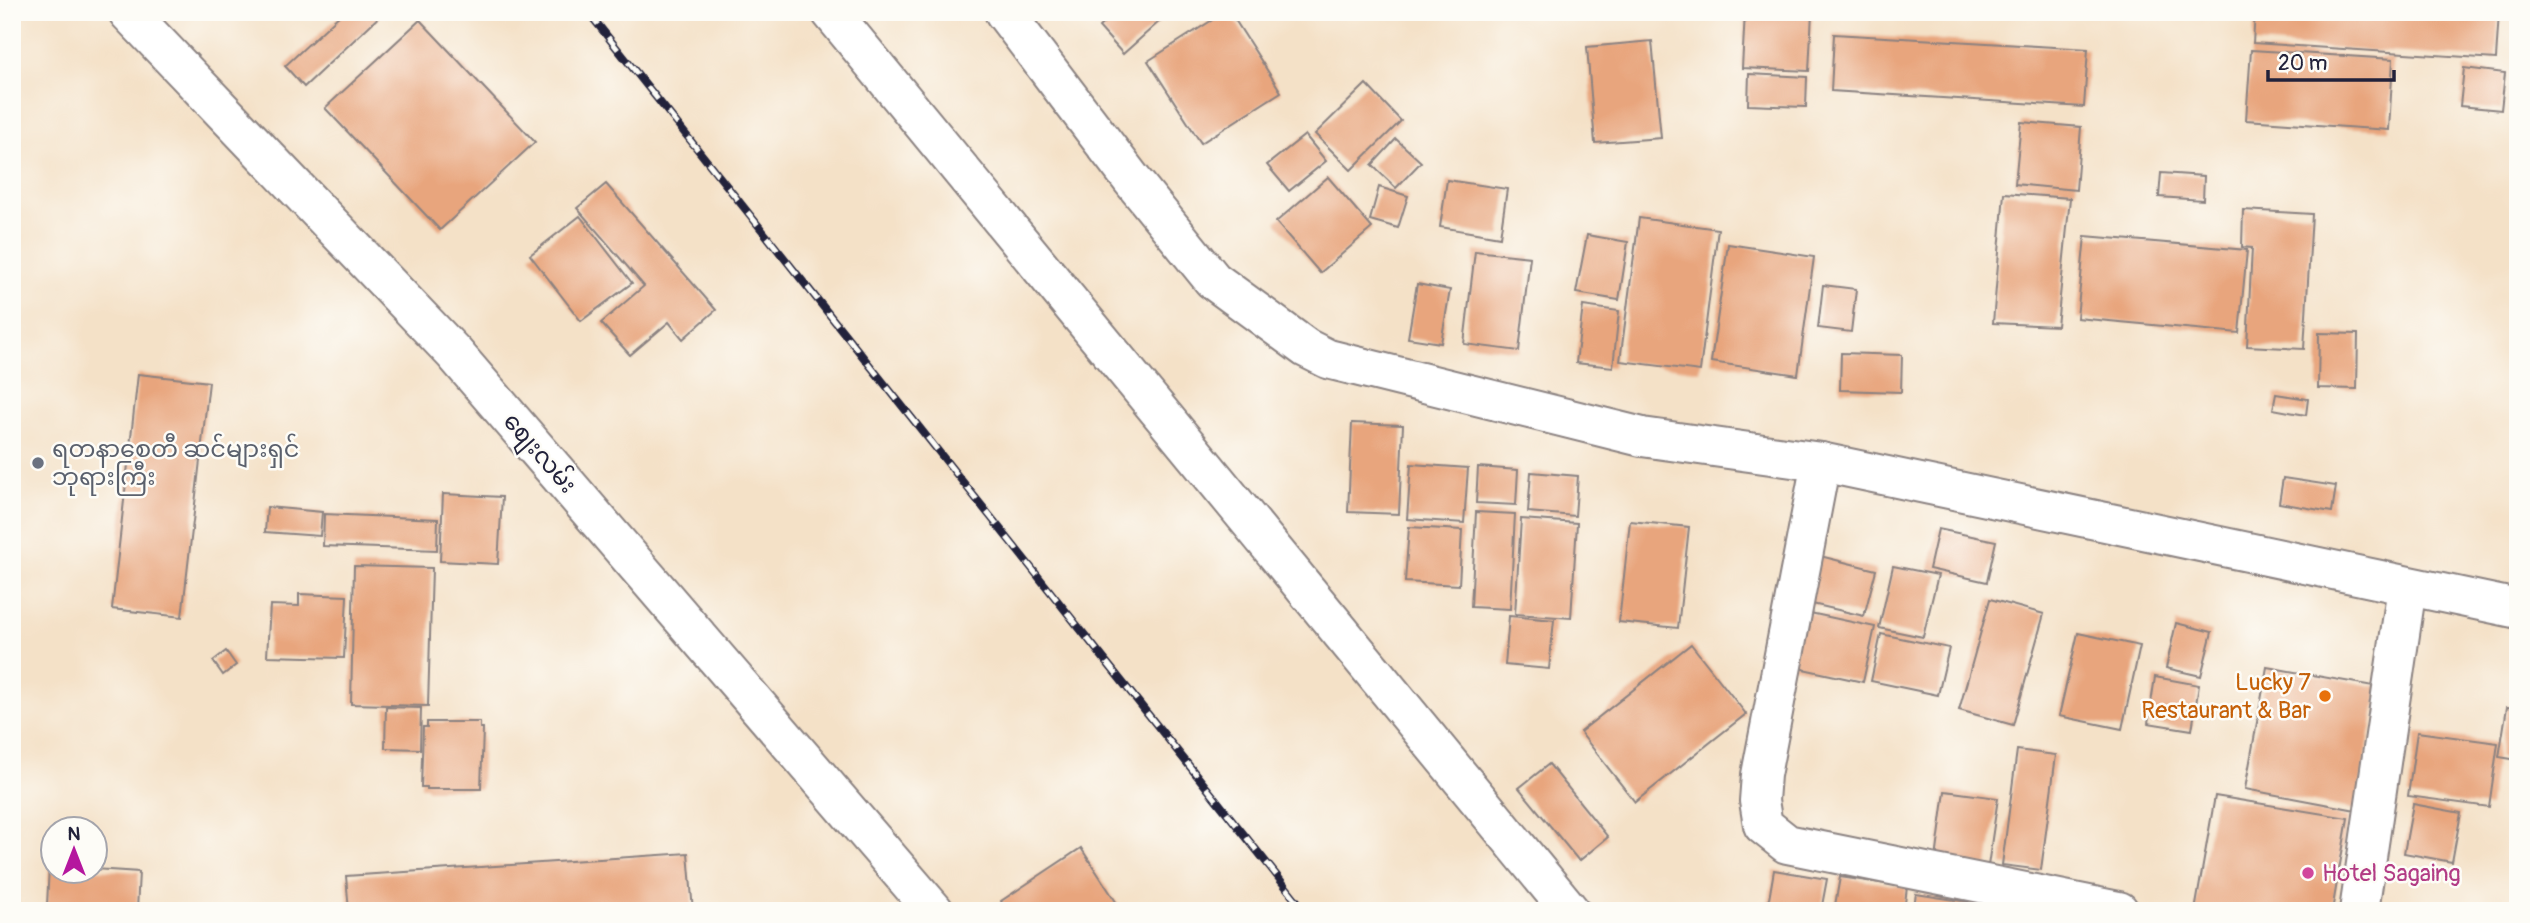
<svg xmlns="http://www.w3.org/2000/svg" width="2530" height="923" font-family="Pangolin,'Noto Sans Myanmar',sans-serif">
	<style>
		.building { fill: #e8a57d }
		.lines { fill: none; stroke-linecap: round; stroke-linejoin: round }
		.street-casing { stroke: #8b8281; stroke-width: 42 }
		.secondary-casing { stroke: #8b8281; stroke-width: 42 }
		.highway-casing { stroke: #8b8281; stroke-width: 42 }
		.street { stroke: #fff; stroke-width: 38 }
		.secondary { stroke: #fff; stroke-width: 38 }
		.highway { stroke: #fff; stroke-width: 38 }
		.rail-casing { stroke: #22223b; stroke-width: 8 }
		.rail { stroke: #fdfcf7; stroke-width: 5; stroke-dasharray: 16; stroke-linecap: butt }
		.worship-dot { fill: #6b7280; stroke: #fdfcf7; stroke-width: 2.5 }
		.food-dot { fill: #e8710a; stroke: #fdfcf7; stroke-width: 2.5 }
		.hotel-dot { fill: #d1479c; stroke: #fdfcf7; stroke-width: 2.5 }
		.labels { text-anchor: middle; stroke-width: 5; stroke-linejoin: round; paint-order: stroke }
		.worship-label { font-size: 24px; fill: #5b616d; stroke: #fdfcf7; text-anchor: start }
		.street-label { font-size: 24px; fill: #22223b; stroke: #fdfcf7 }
		.food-label { font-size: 24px; fill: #c56008; stroke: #fdfcf7; text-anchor: end }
		.hotel-label { font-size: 24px; fill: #b23c85; stroke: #fdfcf7; text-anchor: start }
	</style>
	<rect width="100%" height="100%" fill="#fdfcf7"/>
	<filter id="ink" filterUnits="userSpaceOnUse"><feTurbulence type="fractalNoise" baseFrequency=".0143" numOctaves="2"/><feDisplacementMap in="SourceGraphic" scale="14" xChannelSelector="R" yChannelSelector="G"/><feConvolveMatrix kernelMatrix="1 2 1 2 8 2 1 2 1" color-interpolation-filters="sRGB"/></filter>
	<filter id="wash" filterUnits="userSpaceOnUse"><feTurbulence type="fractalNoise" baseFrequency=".00686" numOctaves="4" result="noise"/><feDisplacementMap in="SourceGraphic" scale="28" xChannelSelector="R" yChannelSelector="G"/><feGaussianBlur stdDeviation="1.57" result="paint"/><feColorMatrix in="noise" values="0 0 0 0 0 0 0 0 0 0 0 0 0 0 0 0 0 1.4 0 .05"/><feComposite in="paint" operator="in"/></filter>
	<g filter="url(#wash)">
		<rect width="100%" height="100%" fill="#f4e1c7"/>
		<g id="blocks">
			<g class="building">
				<polygon points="343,12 384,12 304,87 285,66"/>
				<polygon points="1115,12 1170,12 1123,54 1099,27"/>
				<polygon points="1225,12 1230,12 1281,92 1201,143 1148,61"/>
				<polygon points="1745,12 1812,12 1809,71 1742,68"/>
				<polygon points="2255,12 2499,12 2496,59 2253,43"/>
				<polygon points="420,20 535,142 440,230 325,108"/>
				<polygon points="1834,34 2088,49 2084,107 1831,91"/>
				<polygon points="1652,41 1661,138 1595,143 1587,47"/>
				<polygon points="2251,50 2393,59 2389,130 2246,120"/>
				<polygon points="2464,68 2505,73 2501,110 2460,106"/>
				<polygon points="1749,74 1807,77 1806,107 1748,105"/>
				<polygon points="1366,84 1401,121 1351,170 1315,134"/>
				<polygon points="2021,122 2081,127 2076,190 2015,184"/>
				<polygon points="1305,135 1326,161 1289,191 1267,165"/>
				<polygon points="1396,139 1421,162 1396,188 1372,165"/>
				<polygon points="2161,173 2204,176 2203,200 2159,197"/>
				<polygon points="1328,177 1372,228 1320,273 1276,222"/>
				<polygon points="1447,180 1507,189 1500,237 1440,227"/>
				<polygon points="606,184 716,310 683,339 669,322 630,355 601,323 644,286 577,208"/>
				<polygon points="1379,187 1408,196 1398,228 1370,220"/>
				<polygon points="2004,193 2070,198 2057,326 1993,323"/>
				<polygon points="2243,210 2312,214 2304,349 2247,346 2252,248 2242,247"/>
				<polygon points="580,216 632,283 581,321 530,255"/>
				<polygon points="1639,218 1718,229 1700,371 1620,361"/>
				<polygon points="1587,235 1628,242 1619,300 1576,293"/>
				<polygon points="2085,236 2247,250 2239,333 2077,318"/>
				<polygon points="1728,244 1814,257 1798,375 1711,362"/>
				<polygon points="1475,251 1530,257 1519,351 1464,344"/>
				<polygon points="1417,284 1450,290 1441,343 1408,338"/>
				<polygon points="1823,285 1856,289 1851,332 1818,328"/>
				<polygon points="1583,306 1619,311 1613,367 1576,363"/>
				<polygon points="2319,333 2358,334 2357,389 2318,388"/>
				<polygon points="1841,353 1902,355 1901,392 1840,390"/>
				<polygon points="138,374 209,382 182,617 112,609"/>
				<polygon points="2276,394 2308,399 2306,415 2273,409"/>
				<polygon points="1352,423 1403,425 1399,514 1348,512"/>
				<polygon points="1411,464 1468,468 1464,523 1407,519"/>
				<polygon points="1478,467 1518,470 1516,505 1476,503"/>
				<polygon points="1531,472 1578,476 1575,516 1528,512"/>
				<polygon points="2283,478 2336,486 2332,512 2279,503"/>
				<polygon points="443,494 502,497 498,564 440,561"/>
				<polygon points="267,507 322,512 320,536 265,532"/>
				<polygon points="1476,512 1515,514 1510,609 1471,607"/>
				<polygon points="324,514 438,519 437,550 323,546"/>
				<polygon points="1521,519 1577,523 1571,618 1515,614"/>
				<polygon points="1630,521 1689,527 1678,628 1619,622"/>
				<polygon points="1409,527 1462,530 1459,585 1405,582"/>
				<polygon points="1938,529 1996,541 1987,582 1929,569"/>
				<polygon points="1820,556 1876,570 1864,616 1808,603"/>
				<polygon points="354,566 432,568 428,706 351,704"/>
				<polygon points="1893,566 1938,575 1923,637 1879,628"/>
				<polygon points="299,594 347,596 344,658 267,656 270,605 299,606"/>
				<polygon points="1990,599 2044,614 2013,725 1959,710"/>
				<polygon points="1801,611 1875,627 1863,682 1789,666"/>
				<polygon points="1509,616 1554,620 1549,669 1505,665"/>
				<polygon points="2176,623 2212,632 2201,676 2166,668"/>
				<polygon points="2078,633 2140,646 2122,729 2059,716"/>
				<polygon points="1881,634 1949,648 1938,695 1871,681"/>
				<polygon points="1691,644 1746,714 1635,802 1580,732"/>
				<polygon points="226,651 236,665 223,675 213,661"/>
				<polygon points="2267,667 2379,687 2356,810 2245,789"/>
				<polygon points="2155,677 2199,685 2192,730 2148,723"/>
				<polygon points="386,707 421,708 420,749 385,748"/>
				<polygon points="2507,707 2518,708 2518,760 2499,757"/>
				<polygon points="427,722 480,722 480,728 483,728 481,789 427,789 427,787 421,787 423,727 427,727"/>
				<polygon points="2417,732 2498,743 2489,807 2408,796"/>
				<polygon points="2017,750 2056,755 2041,870 2002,865"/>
				<polygon points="1549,764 1608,837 1579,861 1519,788"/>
				<polygon points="1945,791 1998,798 1988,866 1936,859"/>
				<polygon points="2215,796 2348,818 2332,911 2195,911"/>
				<polygon points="2413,804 2461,813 2452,862 2404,853"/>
				<polygon points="1081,848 1122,911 1007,911 1001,901"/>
				<polygon points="688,853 693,911 349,911 346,876"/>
				<polygon points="49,866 52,867 52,870 94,869 139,872 137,910 47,905"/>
				<polygon points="1774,870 1827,879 1821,911 1767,911"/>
				<polygon points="1840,877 1907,887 1904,911 1834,911"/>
				<polygon points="1916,894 1968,902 1967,911 1913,911"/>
			</g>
		</g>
	</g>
	<g filter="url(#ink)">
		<use href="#blocks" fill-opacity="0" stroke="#8b8281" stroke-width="2"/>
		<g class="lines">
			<g class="street-casing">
				<g id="street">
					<polyline points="1821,462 1761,775 1759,801 1763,825 1787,844 2119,911"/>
					<polyline points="2359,911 2407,587"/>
				</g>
			</g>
			<g class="secondary-casing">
				<g id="secondary">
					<polyline points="128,12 454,353 934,911"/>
					<polyline points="1004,12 1132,180 1213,280 1306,348 1328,359 1642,437 1821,462 2518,609"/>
				</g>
			</g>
			<g class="highway-casing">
				<polyline id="highway" points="831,12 1570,911"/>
			</g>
			<use href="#street" class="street"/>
			<use href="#secondary" class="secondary"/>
			<use href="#highway" class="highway"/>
			<g class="rail-casing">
				<polyline id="rail" points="588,12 1305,911"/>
			</g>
			<use href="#rail" class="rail"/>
		</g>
	</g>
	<circle class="worship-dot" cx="38" cy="463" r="7"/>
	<circle class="food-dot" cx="2325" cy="696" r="7"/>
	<circle class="hotel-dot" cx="2308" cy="873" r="7"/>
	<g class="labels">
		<g class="worship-label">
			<text x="52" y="457">ရတနာစေတီ ဆင်များရှင်<tspan x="52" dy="28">ဘုရားကြီး</tspan></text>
		</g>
		<g class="street-label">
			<text transform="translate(540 453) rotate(49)" y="8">စျေးလမ်း</text>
		</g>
		<g class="food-label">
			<text x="2311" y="690">Lucky 7<tspan x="2311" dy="28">Restaurant &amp; Bar</tspan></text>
		</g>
		<g class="hotel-label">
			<text x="2322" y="881">Hotel Sagaing</text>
		</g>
	</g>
	<rect width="2530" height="923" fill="none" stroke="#fdfcf7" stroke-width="42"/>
	<g transform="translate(74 850)"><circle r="33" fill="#fdfcf7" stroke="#a5a5ac" stroke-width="2"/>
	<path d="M0-5L12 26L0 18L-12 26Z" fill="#b5179e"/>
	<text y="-10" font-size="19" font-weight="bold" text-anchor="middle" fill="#22223b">N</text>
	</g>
	<path d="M2268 70v10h126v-10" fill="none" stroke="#22223b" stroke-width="3.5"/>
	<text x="2278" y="70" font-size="21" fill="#22223b" stroke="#fdfcf7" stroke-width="5" paint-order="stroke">20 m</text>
</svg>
